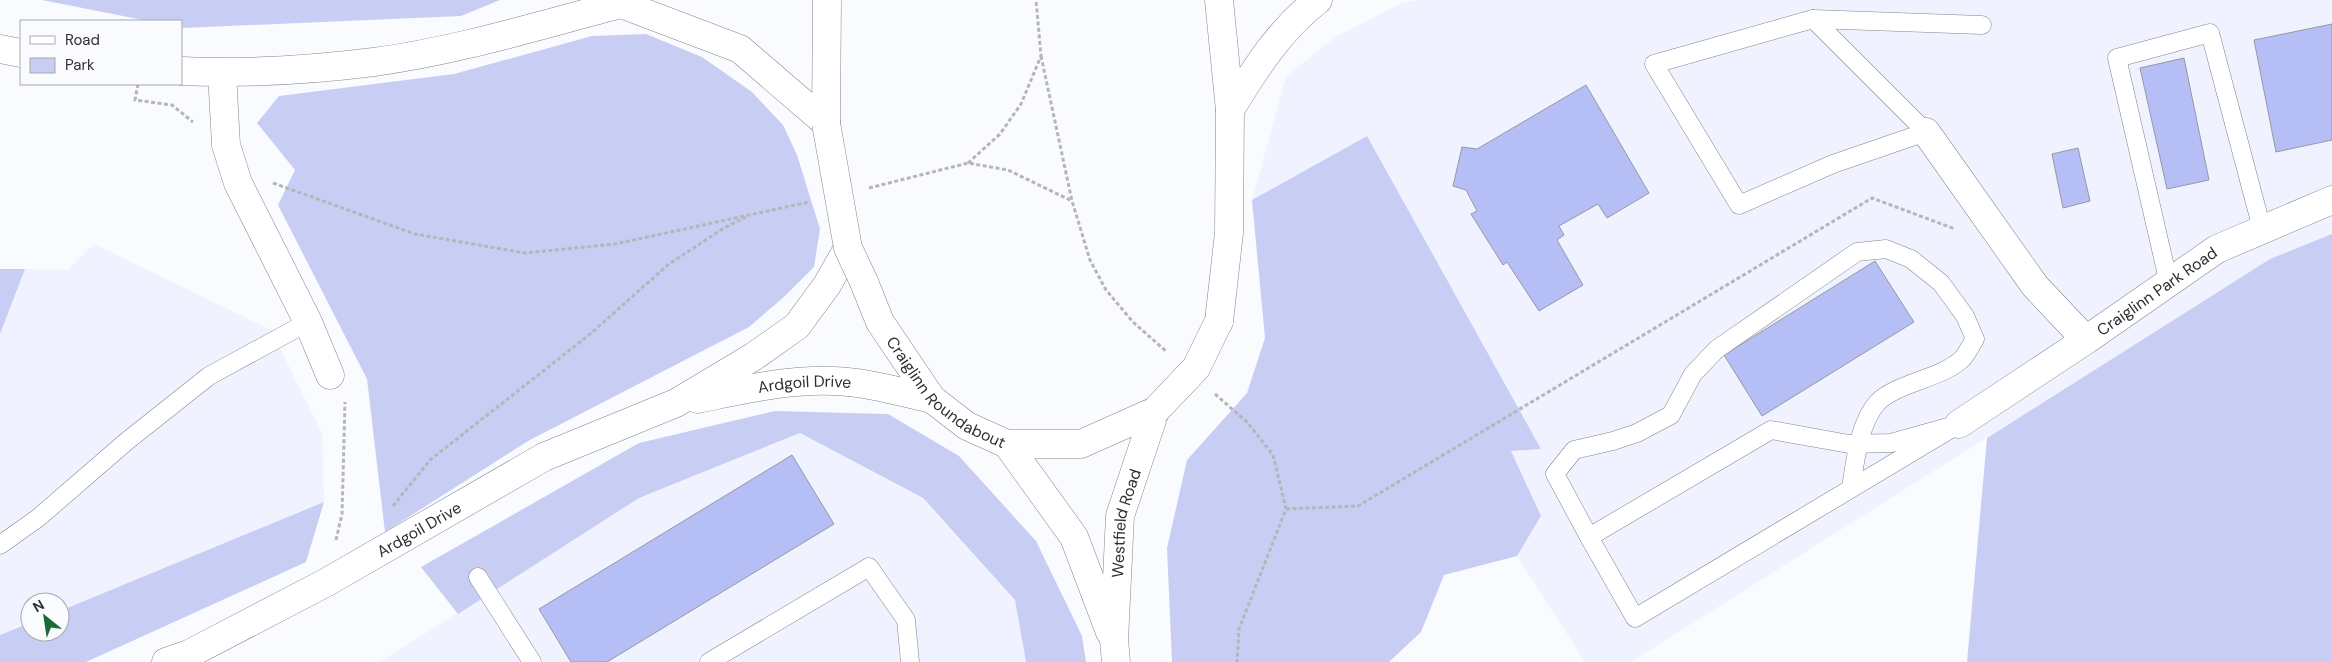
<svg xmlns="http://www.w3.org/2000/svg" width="2332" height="662" font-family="'DM Sans',sans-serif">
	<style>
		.built { fill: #f0f2ff }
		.green { fill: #c8cef3 }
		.building { fill: #b5bef5; stroke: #9799a0 }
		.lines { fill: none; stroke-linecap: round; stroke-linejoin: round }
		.service-casing { stroke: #83858c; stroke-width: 19 }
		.minor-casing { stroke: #83858c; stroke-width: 29 }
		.secondary-casing { stroke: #83858c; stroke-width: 29 }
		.path { stroke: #b5b6b9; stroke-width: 3; stroke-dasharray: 4 2.5; stroke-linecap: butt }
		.service { stroke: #fff; stroke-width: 18 }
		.minor { stroke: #fff; stroke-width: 28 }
		.secondary { stroke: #fff; stroke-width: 28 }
		.secondary-bridge-casing { stroke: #83858c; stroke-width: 29; stroke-linecap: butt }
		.secondary-bridge { stroke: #fff; stroke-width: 28 }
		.labels { text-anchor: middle; stroke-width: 4; stroke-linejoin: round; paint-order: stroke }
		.street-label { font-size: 16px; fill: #2e2f32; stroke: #fafbfe }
	</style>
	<rect width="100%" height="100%" fill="#fafbfe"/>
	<g class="built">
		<polygon points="1421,0 2332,0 2332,234 2270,259 1631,662 1585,662 1517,556 1541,516 1511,451 1540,449 1367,136 1252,200 1286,77 1335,37 1402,3"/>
		<polygon points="94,244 271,330 322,433 324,502 60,611 60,602 30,602 30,623 0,635 0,334 25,269 68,270"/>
		<polygon points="800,433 922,498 1015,600 1026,662 380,662 639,498"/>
	</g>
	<g class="green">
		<polygon points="42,0 500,0 461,16 183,28 181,21 148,21"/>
		<polygon points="646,34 702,57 752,92 783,125 797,155 820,229 814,267 784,297 749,327 528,441 385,532 367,379 278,205 295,170 257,123 279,96 454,74 592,36"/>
		<polygon points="1367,136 1541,449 1511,451 1541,516 1517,556 1444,575 1421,632 1389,662 1172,662 1167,548 1187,460 1247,393 1265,338 1252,200"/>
		<polygon points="2332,234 2332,662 1967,662 1987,438 2270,259"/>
		<polygon points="0,269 25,269 0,334"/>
		<polygon points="775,411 888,414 959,456 1036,541 1082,636 1086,662 1026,662 1015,600 923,498 800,433 639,498 458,614 421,567 639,443"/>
		<polygon points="324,502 306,562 86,662 0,662 0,635 30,623 30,632 60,632 60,611"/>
	</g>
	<g class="building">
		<polygon points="2332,24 2332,140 2276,152 2254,40"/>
		<polygon points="2184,58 2209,180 2167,189 2140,68"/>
		<polygon points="1586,85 1649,193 1607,218 1598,204 1559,226 1564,235 1557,240 1583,285 1539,311 1507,262 1503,265 1471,214 1477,211 1466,190 1453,186 1462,147 1477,149"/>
		<polygon points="2078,148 2090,201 2063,208 2052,154"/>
		<polygon points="1875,261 1914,322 1762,416 1724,355"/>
		<polygon points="792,455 834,524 607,662 571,662 539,609"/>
	</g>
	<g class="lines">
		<g class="service-casing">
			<g id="service">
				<polygon points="1813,19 1926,132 1833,164 1739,205 1654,64"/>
				<polyline points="1813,19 1982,25"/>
				<polyline points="2169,284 2117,58 2210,33 2262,229"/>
				<polygon points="1959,424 1635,618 1589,537 1771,430 1849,444 1891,443"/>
				<path d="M 1589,537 L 1555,474 L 1574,450 L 1613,441 L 1637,433 L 1671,415 L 1693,374 L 1717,349 L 1857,252 L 1886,249 L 1911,259 L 1941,283 L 1965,316 L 1975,339 C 1971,345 1967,353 1963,358 C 1944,378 1896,383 1878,402 C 1859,422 1855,462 1851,488"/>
				<polyline points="0,545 38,518 127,441 209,376 308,322"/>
				<polyline points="478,577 532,662"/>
				<polyline points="709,662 869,567 906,620 910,662"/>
			</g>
		</g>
		<g class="minor-casing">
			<g id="minor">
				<polyline points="222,73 226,145 238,183 308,322 330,375"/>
				<path id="s1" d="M 1926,132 L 2035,286 L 2086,340 L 2217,249 L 2332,200"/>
				<path id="s2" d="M 697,399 C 742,390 788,379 834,381 C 867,382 900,392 932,399"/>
				<polyline points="1959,424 2086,340"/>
				<path id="s3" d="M 166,662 L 189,654 L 327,582 L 544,457 L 676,403 L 753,357 L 797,326 L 827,285 L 848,248"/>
			</g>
		</g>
		<g class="secondary-casing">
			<g id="secondary">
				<polyline points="621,4 740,49 826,123"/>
				<polyline points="0,49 21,53"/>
				<path d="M 181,71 C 246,74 310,70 374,62 C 457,51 540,25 621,4 L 629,0"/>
				<path d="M 1230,110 C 1255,69 1280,29 1318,0"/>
				<polyline points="826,123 827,0"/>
				<path id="s4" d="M 864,282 L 880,322 L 932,399 L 967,426 L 1007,444 L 1081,444 L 1155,411"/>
				<polyline points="1219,321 1229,233 1230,110 1219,0"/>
				<polyline points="1007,444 1074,537 1110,632"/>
				<path id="s5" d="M 1116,662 L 1114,640 L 1120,516 L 1155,411"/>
			</g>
		</g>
		<g class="path">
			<polyline points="1041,56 1072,201 1090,260 1106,290 1133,322 1167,352"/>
			<polyline points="138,84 135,100 172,105 193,122"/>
			<polyline points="968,163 1000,134 1021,104 1041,56 1036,0"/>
			<polyline points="273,183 415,234 525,253 615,244 809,202"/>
			<polyline points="869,188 968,163 1008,170 1072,201"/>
			<polyline points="1215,394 1248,423 1273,455 1286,509 1239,629 1237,662"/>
			<polyline points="393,506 430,460 589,335 669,264 724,228 746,217"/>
			<polyline points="1286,509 1358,506 1872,198 1955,229"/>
			<polyline points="336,540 342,514 345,402"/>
		</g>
		<use href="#service" class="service"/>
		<use href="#minor" class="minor"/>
		<use href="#secondary" class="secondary"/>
		<g class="secondary-bridge-casing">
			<g id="secondary-bridge">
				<polyline points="826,123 848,248 864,282"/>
				<polyline points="1155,411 1196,368 1219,321"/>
			</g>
		</g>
		<use href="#secondary-bridge" class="secondary-bridge"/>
	</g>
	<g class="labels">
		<g class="street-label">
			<text dy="6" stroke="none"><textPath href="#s1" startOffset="349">Craiglinn Park Road</textPath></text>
			<text dy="6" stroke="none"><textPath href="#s2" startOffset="109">Ardgoil Drive</textPath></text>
			<text dy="6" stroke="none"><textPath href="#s4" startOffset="142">Craiglinn Roundabout</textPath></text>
			<text dy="6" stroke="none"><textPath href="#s5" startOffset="140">Westfield Road</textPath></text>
			<text dy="6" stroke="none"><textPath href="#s3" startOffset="286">Ardgoil Drive</textPath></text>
		</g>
	</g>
	<rect x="20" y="20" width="162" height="65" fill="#fafbfe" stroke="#a8a9ac"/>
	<rect x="30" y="36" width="25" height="8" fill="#ffffff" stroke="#a8a9ac"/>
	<text x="65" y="45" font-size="15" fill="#2e2f32">Road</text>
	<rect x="30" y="58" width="25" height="15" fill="#c8cef3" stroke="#a8a9ac"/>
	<text x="65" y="70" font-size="15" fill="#2e2f32">Park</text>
	<g transform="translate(45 617) rotate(330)"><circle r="24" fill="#fafbfe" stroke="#a8a9ac"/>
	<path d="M0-4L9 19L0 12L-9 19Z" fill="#1b6a39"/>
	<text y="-8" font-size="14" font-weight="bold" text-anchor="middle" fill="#2e2f32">N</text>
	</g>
</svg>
